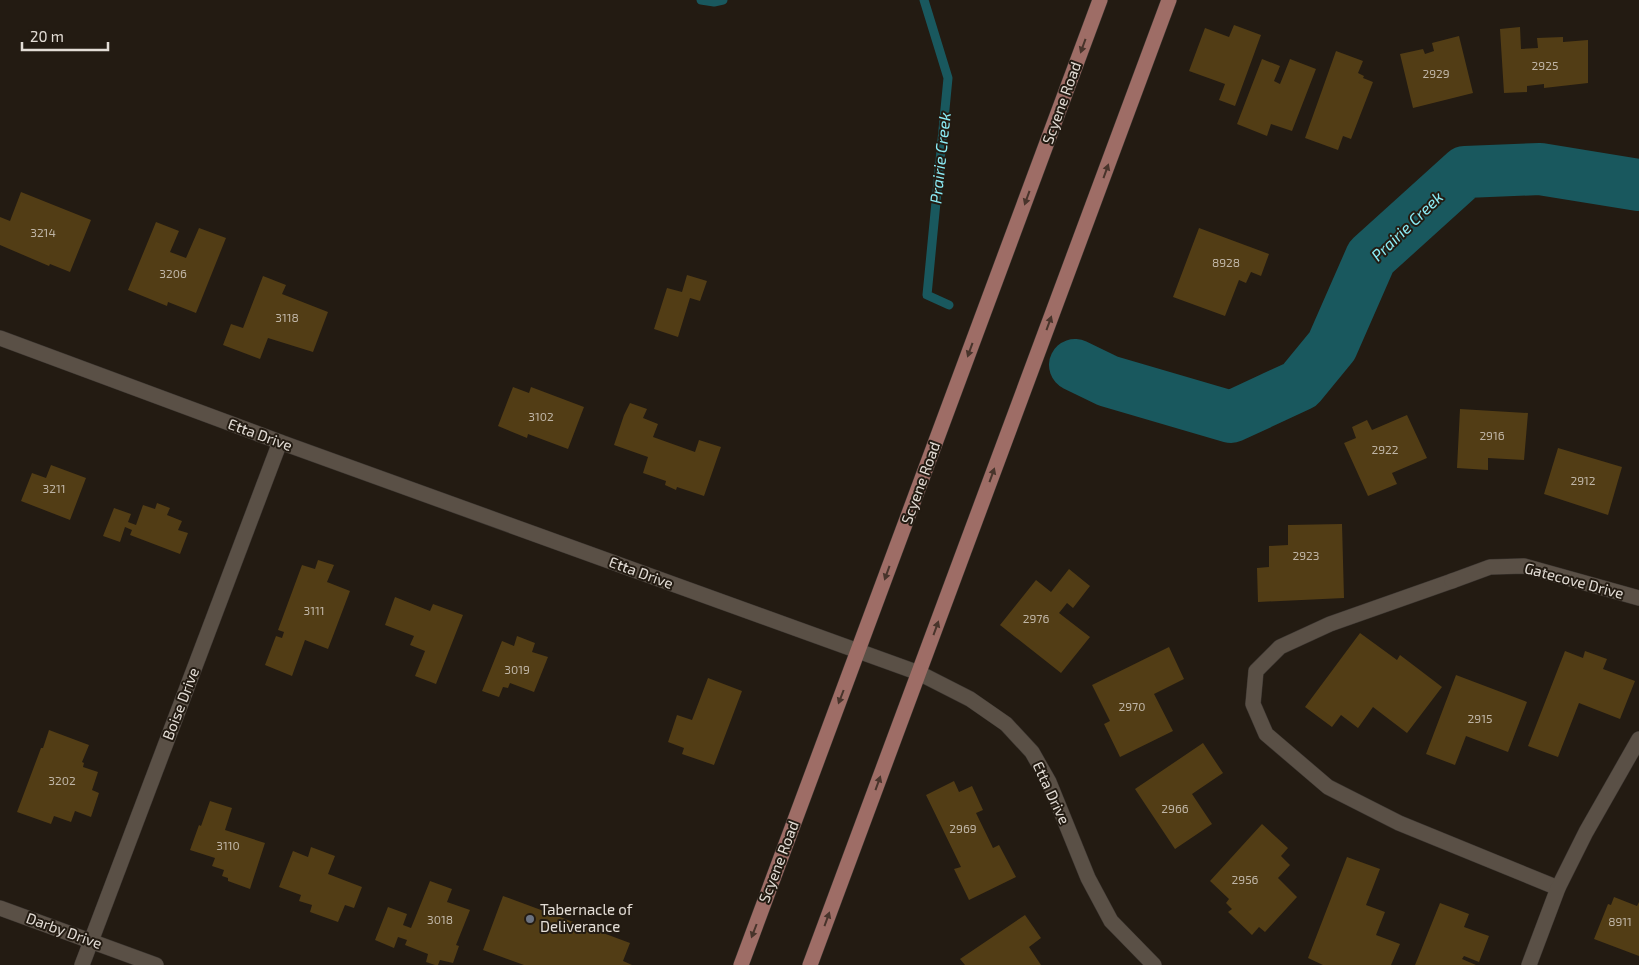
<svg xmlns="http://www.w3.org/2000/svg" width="1639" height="965" font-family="'Exo 2',sans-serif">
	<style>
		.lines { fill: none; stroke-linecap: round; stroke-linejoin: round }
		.stream { stroke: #19585e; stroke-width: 9 }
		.river { stroke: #19585e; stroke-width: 52 }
		.building { fill: #523d15 }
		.service-casing { stroke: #3b3530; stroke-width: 16 }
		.minor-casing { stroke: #3b3530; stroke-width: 16 }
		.primary-casing { stroke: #3b3530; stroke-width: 16 }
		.service { stroke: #5a5046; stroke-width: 15 }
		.minor { stroke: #5a5046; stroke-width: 15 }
		.primary { stroke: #9e6d66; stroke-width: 15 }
		.oneway { fill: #48342b }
		.worship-dot { fill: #6b7280; stroke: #231b12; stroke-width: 2 }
		.labels { text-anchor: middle; stroke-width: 4; stroke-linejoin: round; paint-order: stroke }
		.number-label { font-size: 12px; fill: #bfb5a6 }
		.street-label { font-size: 15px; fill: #e3ddd6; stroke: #231b12 }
		.poi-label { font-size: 15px; fill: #e3ddd6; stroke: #231b12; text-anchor: start }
		.water-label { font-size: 16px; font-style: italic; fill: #8cedf7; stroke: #231b12 }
	</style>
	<rect width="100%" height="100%" fill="#231b12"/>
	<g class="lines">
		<g class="stream">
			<polyline points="701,0 714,2 723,0"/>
			<polyline points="924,0 948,78 927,295 949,305"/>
		</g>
		<polyline class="river" points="1075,365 1108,381 1231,417 1300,385 1332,346 1371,257 1465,172 1540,169 1639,185"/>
	</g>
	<g class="building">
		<polygon points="1234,25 1261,35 1235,106 1219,100 1225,84 1189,71 1205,28 1229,37"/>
		<polygon points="1520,27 1521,49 1538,48 1537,38 1563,37 1563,42 1588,40 1588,83 1544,88 1544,84 1527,86 1527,92 1504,93 1500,29"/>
		<polygon points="1459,36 1473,93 1413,108 1400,54 1423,49 1425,54 1434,51 1432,43"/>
		<polygon points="1336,51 1363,61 1358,73 1364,76 1363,78 1373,82 1351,139 1343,136 1338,150 1305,138"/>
		<polygon points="1262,59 1280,66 1274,81 1280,84 1290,59 1316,69 1292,131 1271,124 1267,136 1237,124"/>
		<polygon points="21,192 91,220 70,272 50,264 49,266 0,245 0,217 10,221"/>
		<polygon points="156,222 179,231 170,252 186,258 199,228 226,238 196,313 168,302 167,306 128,290"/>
		<polygon points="1199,228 1269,254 1261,276 1251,272 1246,283 1239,280 1225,316 1173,297"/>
		<polygon points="687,275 707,281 700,301 690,298 678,337 654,329 667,288 682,292"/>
		<polygon points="263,276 286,285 282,294 328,312 313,352 268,338 260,359 223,345 231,324 243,328"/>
		<polygon points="513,387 529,393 531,387 584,407 568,449 528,434 527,438 498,426"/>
		<polygon points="630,403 647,409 643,418 658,424 653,437 695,452 699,440 721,447 704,496 677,487 676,490 665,485 666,481 643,473 648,457 614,445 624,415"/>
		<polygon points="1460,409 1528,413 1524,460 1488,458 1488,470 1457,468"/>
		<polygon points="1407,415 1427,458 1392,473 1397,484 1368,496 1344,443 1356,438 1352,427 1367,420 1372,430"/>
		<polygon points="1558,448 1622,467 1608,515 1544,494"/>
		<polygon points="51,465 86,478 70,520 21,501 32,473 46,478"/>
		<polygon points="157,503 170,508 167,515 182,521 178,530 188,533 180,554 130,535 132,530 125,527 120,542 103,536 114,508 131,514 128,522 136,525 143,505 155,509"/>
		<polygon points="1342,524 1344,598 1258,602 1257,568 1269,567 1269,546 1288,545 1288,525"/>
		<polygon points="318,560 334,565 327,582 350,591 328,649 305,640 292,676 265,665 276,636 282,638 284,632 278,630 302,565 315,569"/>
		<polygon points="1069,569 1090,586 1073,608 1067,603 1059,613 1090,637 1061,673 1000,625 1036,580 1051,592"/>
		<polygon points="395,597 430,611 433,604 463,615 436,684 415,676 425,651 410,645 414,636 385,625"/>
		<polygon points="1360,633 1397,660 1400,655 1442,687 1407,733 1373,707 1358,728 1341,715 1332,727 1305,707"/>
		<polygon points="517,636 535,643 532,652 548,657 534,692 510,683 508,688 503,687 499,697 482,691 502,641 514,646"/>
		<polygon points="1169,647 1184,679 1154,694 1173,731 1120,757 1104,724 1110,721 1092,685"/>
		<polygon points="1565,651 1583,658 1585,651 1607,659 1603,669 1635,681 1620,719 1579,703 1558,757 1528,746"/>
		<polygon points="1456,675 1527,702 1508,752 1466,736 1455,765 1426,754"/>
		<polygon points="708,678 742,691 714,765 682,754 684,748 668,742 677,715 692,720"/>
		<polygon points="49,730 89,745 82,762 84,763 83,767 98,772 92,790 99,793 91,817 75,811 71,822 54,816 51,824 17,812 41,748 43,748"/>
		<polygon points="1203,743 1223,773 1192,794 1212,824 1175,849 1135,789"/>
		<polygon points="954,781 959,792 972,786 983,810 976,813 993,848 999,845 1016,877 969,900 954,869 961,867 926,795"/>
		<polygon points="210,801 232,808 225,830 265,843 250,889 228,881 228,878 222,876 224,870 212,866 215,858 190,850 199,825 201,826"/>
		<polygon points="1262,824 1288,848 1281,856 1290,865 1278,878 1297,897 1265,932 1259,927 1252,935 1228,912 1232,909 1226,903 1229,899 1210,881"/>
		<polygon points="311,847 335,856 328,874 362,887 354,908 345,905 338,922 310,912 312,905 299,901 301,895 279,887 293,851 308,857"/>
		<polygon points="1347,857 1380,869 1366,905 1385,912 1376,935 1400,944 1391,965 1323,965 1308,958"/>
		<polygon points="430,881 452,889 447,902 470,910 456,945 459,946 453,963 440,960 438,965 435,965 426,962 428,954 405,945 407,940 398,937 394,948 375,940 388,907 407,914 403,925 411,928"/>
		<polygon points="503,896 630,943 623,961 632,965 524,965 483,950"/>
		<polygon points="1614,897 1637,906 1639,902 1639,956 1594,939 1608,904 1611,905"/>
		<polygon points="1440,903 1469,914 1464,927 1489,936 1479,962 1464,956 1462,959 1476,965 1415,965"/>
		<polygon points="1025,915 1041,938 1029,947 1041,965 965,965 960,959"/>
	</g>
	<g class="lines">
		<g class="service-casing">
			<g id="service">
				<polyline points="1452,581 1330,624 1280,647 1256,671 1253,704 1266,734 1328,787 1399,823 1558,888"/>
				<polyline points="1529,965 1558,888 1586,832 1639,739"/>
			</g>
		</g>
		<g class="minor-casing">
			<g id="minor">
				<polyline points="0,338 280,442 919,673 970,699 1006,724 1032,752 1049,782 1088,878 1111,921 1154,965"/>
				<polyline points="1452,581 1490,567 1524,566 1639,598"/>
				<polyline points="0,908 156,965"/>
				<polyline points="82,965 280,442"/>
			</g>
		</g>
		<g class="primary-casing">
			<g id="primary">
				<polyline points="741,965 1100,0"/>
				<polyline points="810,965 1169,0"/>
			</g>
		</g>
		<use href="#service" class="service"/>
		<use href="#minor" class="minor"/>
		<use href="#primary" class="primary"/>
	</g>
	<defs><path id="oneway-solid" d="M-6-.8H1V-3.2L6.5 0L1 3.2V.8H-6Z" transform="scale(1.25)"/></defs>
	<g class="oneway">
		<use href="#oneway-solid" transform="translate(1083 46) rotate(110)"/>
		<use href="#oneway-solid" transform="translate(1106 171) rotate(-70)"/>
		<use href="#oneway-solid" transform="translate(1027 198) rotate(110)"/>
		<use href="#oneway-solid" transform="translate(1049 323) rotate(-70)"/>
		<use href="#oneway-solid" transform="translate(970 350) rotate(110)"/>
		<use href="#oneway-solid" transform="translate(992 475) rotate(-70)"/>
		<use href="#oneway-solid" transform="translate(887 573) rotate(110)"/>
		<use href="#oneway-solid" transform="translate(936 628) rotate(-70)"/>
		<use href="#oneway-solid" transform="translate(841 697) rotate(111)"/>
		<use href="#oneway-solid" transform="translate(878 783) rotate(-70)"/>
		<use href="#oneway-solid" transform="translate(827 919) rotate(-70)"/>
		<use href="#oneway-solid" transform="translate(754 931) rotate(111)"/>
	</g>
	<circle class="worship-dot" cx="530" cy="919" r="5"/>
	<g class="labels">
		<g class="number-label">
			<text x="1545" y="70">2925</text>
			<text x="1436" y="78">2929</text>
			<text x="43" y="237">3214</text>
			<text x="1226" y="267">8928</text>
			<text x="173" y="278">3206</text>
			<text x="287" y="322">3118</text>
			<text x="541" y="421">3102</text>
			<text x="1492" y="440">2916</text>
			<text x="1385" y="454">2922</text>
			<text x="1583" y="485">2912</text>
			<text x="54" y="493">3211</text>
			<text x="1306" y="560">2923</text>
			<text x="314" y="615">3111</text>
			<text x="1036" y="623">2976</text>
			<text x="517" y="674">3019</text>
			<text x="1132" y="711">2970</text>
			<text x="1480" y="723">2915</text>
			<text x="62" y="785">3202</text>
			<text x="1175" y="813">2966</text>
			<text x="963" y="833">2969</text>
			<text x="228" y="850">3110</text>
			<text x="1245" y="884">2956</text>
			<text x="440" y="924">3018</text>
			<text x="1620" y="926">8911</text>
		</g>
		<g class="street-label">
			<text transform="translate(1062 103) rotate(-70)" y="5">Scyene Road</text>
			<text transform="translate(260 435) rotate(20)" y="5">Etta Drive</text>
			<text transform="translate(921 483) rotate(-70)" y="5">Scyene Road</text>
			<text transform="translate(641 573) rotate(20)" y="5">Etta Drive</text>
			<text transform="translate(1574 581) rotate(15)" y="5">Gatecove Drive</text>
			<text transform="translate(181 704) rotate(-69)" y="5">Boise Drive</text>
			<text transform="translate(1051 793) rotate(65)" y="5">Etta Drive</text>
			<text transform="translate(779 862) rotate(-69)" y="5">Scyene Road</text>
			<text transform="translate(64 931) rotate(20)" y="5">Darby Drive</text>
		</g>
		<g class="poi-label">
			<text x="540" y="915">Tabernacle of<tspan x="540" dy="17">Deliverance</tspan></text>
		</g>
		<g class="water-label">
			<text transform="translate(940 158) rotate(-84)" y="6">Prairie Creek</text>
			<text transform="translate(1407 226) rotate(-44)" y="6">Prairie Creek</text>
		</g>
	</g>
	<path d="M22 42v8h86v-8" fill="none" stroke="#e3ddd6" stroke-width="2.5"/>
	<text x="30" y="42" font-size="15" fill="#e3ddd6" stroke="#231b12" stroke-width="4" paint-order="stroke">20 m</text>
</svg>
